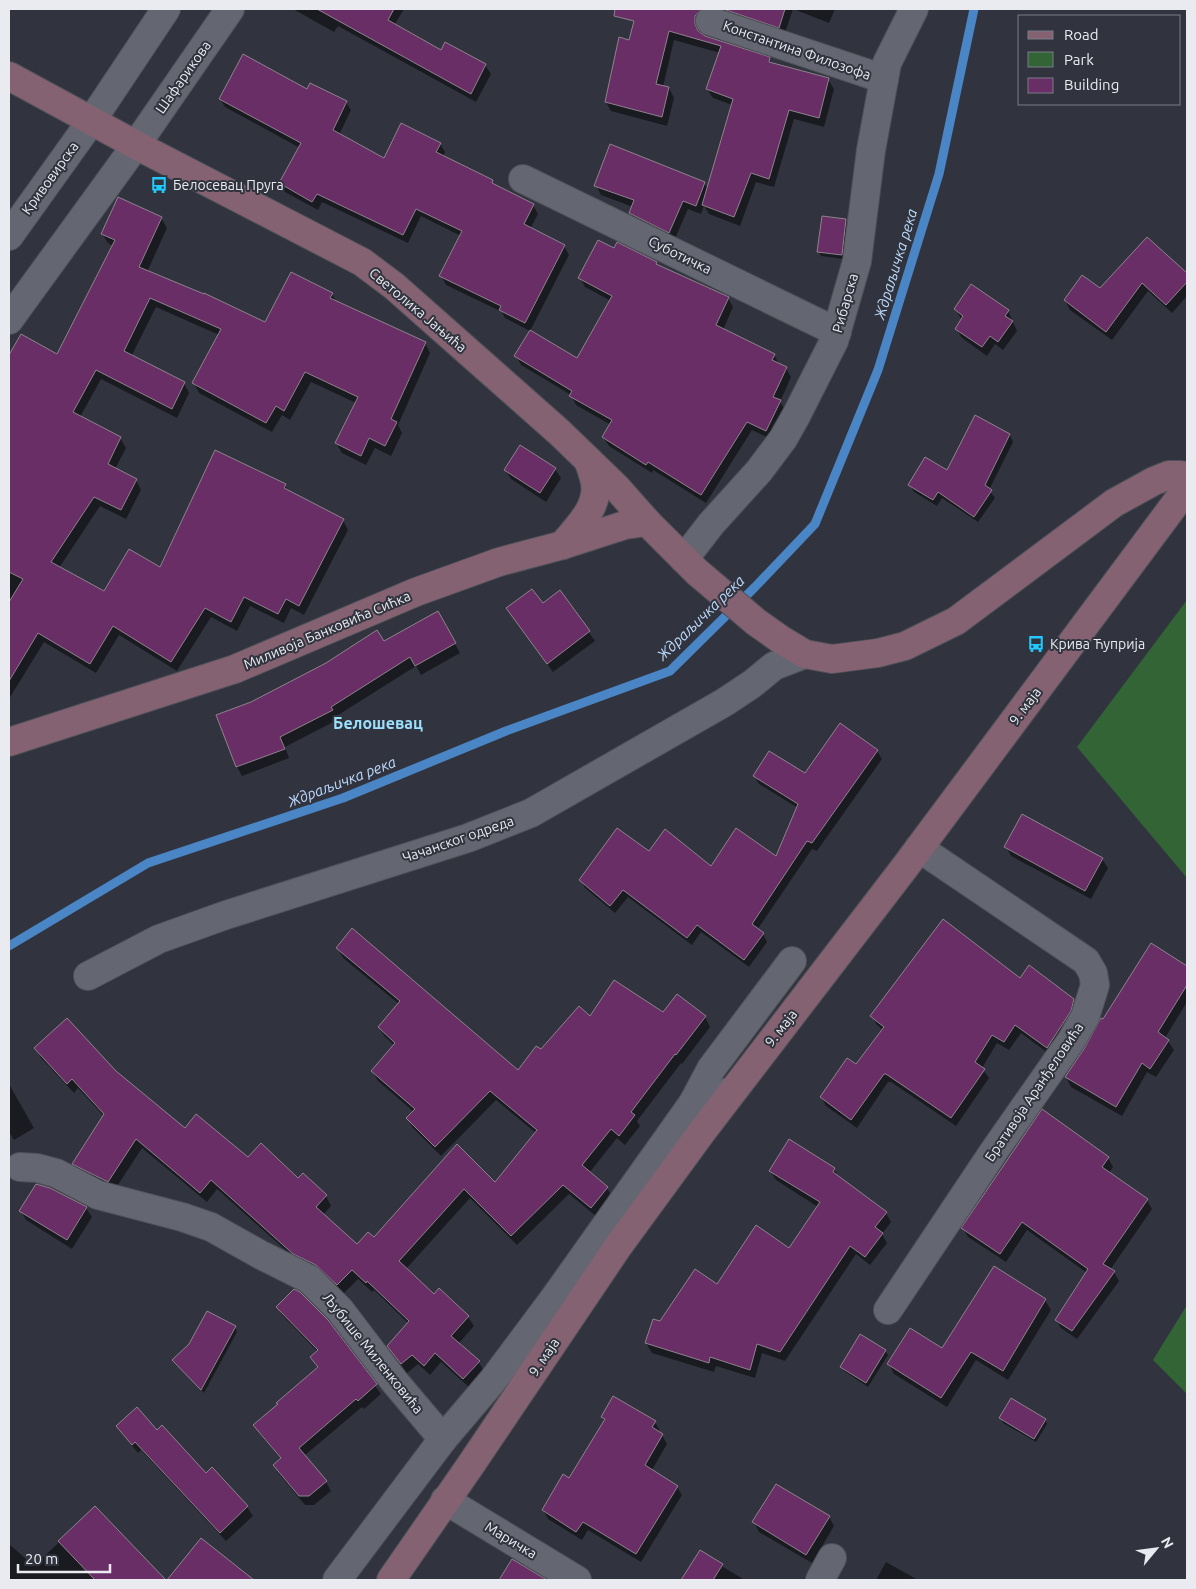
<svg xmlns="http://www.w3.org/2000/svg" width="1196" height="1589" font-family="Ubuntu,sans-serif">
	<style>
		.green { fill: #326435 }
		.shadow { fill: #0007 }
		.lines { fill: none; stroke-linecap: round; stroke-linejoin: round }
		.stream { stroke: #4a86c5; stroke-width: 9 }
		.building { fill: #6a2e67; stroke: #8d838c }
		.street-casing { stroke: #4f5159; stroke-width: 30 }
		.secondary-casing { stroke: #4f5159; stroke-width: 30 }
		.street { stroke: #646772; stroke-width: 28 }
		.secondary { stroke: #856271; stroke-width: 28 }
		.labels { text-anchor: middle; stroke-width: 4; stroke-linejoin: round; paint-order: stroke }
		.street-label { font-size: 14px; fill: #e9ebf1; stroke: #31343e }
		.poi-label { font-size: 14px; fill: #e9ebf1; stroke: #31343e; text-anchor: start }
		.water-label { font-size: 15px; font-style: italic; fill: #bbd9fc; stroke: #31343e }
		.quarter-label { font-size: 16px; font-weight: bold; fill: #9be0fe; stroke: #31343e }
	</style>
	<rect width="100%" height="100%" fill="#31343e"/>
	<g class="green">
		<polygon points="1187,600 1187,878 1077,747"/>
		<polygon points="1187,1305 1187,1394 1153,1360"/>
	</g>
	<g class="shadow">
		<polygon points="293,9 404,9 395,24 441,51 485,65 491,74 476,102 338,26 334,32"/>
		<polygon points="638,9 835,9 829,23 793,9 784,36 700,26 700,34 705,37 769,58 772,64 828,79 834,89 824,127 794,119 774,187 756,182 740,226 709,214 704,206 701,214 688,209 674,241 636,222 630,213 633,207 601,195 596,185 704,183 708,189 732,105 713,98 707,89 720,53 674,40 663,87 669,88 674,98 667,126 611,111 606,102 629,41"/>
		<polygon points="308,91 346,102 351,110 339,135 384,160 440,144 445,152 443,157 492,181 495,186 533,205 538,214 530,229 564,246 569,255 530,331 505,318 502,312 446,285 441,276 461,236 421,216 408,243 322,202 318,210 285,192 280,183 300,148 225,107 220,99"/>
		<polygon points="161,218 167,228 147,272 266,324 332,294 337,303 425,343 430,353 398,425 402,433 391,456 375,448 366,465 342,453 336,443 356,403 311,382 290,420 282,415 272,432 199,393 194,383 219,335 156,307 131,357 184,383 189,393 177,418 101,379 80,417 120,438 126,448 115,469 136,480 141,490 126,519 100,506 59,568 105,593 160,569 285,485 288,491 343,520 348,530 304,615 291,608 284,623 250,606 237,631 211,617 177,671 119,635 96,673 44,642 9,699 9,555 27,526 9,515 9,358 22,335 58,355 113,246 108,243 102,234"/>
		<polygon points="846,221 848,225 844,259 821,256 819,252"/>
		<polygon points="1147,238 1187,275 1187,296 1172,313 1148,291 1112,340 1070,310 1065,300 1100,289"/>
		<polygon points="615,250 656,263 658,266 728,298 733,307 723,330 774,355 780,365 786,368 791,377 780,402 785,410 771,439 752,430 706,503 653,470 652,473 609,446 603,437 611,425 576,405 571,395 521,365 516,356 577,360 611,301 585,287 580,278"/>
		<polygon points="955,309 1008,311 1017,331 1003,350 995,344 987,356 962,338 956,329 962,320"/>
		<polygon points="975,417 1010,435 1013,442 989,490 995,498 978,522 942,498 937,506 914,492 910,485 947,472"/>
		<polygon points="555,469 561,478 546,502 511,479 505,470"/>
		<polygon points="560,592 595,641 553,672 507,608 542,605"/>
		<polygon points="438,613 460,653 421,675 416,666 335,717 337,720 285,747 289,758 242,776 237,767 252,703 383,643"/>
		<polygon points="840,725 877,751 882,759 817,851 812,849 757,930 763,934 767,942 749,967 701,932 692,945 628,897 615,913 585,888 581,880 649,853 711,867 777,857 798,808 759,784 754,776 805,775"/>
		<polygon points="1006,847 1102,859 1108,868 1091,899 1011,856"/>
		<polygon points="1151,944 1187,967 1187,1002 1165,1038 1168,1041 1174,1050 1156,1077 1147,1072 1122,1116 1071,1087 1066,1077"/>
		<polygon points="337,948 518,1072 541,1051 590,1017 663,1014 705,1017 710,1027 682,1064 681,1063 637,1121 640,1126 625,1145 617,1138 589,1173 607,1188 613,1198 597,1217 569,1194 517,1245 470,1198 406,1269 434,1296 468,1317 474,1326 458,1344 479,1362 484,1372 470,1388 441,1362 430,1375 418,1364 407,1373 388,1346 409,1324 374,1290 372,1292 358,1279 343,1294 300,1263 217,1189 207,1202 142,1148 114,1191 79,1173 73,1164 104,1116 78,1088 74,1093 41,1058 36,1049 115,1072 185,1130 298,1180 326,1196 331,1206 323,1215 357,1246 374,1239 457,1146 495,1183 536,1133 496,1100 441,1156 413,1128 407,1118 414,1112 378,1081 372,1071 394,1045 385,1037 379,1028 399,1004 343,958"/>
		<polygon points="1020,980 1073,999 1079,1008 1052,1056 1021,1033 1009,1050 997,1043 982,1068 989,1078 956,1126 891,1082 888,1082 857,1128 826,1106 821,1097 857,1066 883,1030 877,1025 872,1016"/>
		<polygon points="9,1084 34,1128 14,1140 9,1132"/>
		<polygon points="1108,1158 1113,1167 1109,1173 1147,1200 1152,1209 1110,1270 1114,1272 1119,1281 1077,1339 1061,1328 1056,1320 1087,1273 1027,1230 1006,1262 968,1237 963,1228"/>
		<polygon points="834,1169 840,1179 886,1213 891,1222 882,1234 887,1243 870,1265 856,1254 785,1361 762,1353 755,1378 716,1366 714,1372 652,1353 646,1343 661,1323 718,1286 790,1250 818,1207 776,1180 770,1171"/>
		<polygon points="86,1208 92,1217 72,1249 26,1220 21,1211"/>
		<polygon points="994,1267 1045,1300 1051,1310 1008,1380 976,1360 947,1407 894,1374 889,1364 943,1350"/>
		<polygon points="277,1307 327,1321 381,1394 364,1409 362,1407 304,1456 326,1482 331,1491 314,1505 305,1505 279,1474 274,1465 281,1459 260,1434 255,1426 318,1368 311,1357 318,1352 282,1315"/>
		<polygon points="235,1327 237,1332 204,1393 174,1360"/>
		<polygon points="885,1351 888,1355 868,1387 844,1371 841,1367"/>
		<polygon points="602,1417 655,1422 660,1431 659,1433 662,1435 667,1444 652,1470 677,1487 682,1495 641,1562 588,1530 582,1540 548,1519 543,1510 570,1480 605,1422"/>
		<polygon points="1001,1418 1045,1419 1047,1424 1036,1442 1003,1423"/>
		<polygon points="117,1426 206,1475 247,1507 253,1516 226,1541 141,1450 138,1453 123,1435"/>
		<polygon points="95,1508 153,1572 144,1580 9,1580 9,1544 34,1566"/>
		<polygon points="829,1517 834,1526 812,1563 759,1532 754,1522"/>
		<polygon points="201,1540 250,1578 251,1580 168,1580"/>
		<polygon points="701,1551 722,1565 723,1567 745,1580 683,1580"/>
		<polygon points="886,1562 918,1580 876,1580"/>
	</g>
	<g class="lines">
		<polyline class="stream" points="9,946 148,863 343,798 506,731 670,671 755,587 815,524 878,370 939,174 974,9"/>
	</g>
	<g class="building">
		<polygon points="317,9 394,9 388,20 441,50 445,42 486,64 471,94"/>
		<polygon points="615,9 701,9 695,16 695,24 698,31 705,36 770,57 769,62 829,78 819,118 789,110 769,179 751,173 734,217 702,205 733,99 706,89 721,46 669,31 656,84 669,87 662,117 605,102 619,37 629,40 634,21 614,16"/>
		<polygon points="723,9 785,9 779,28"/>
		<polygon points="243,54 307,89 310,83 347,101 333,130 384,158 401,123 441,143 436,152 493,180 492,183 534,204 524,224 565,245 525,323 499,310 501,306 439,276 462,231 416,209 403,235 317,194 312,202 279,183 301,143 219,99"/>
		<polygon points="610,144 705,182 696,206 683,201 669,233 629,213 634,200 594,186"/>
		<polygon points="118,197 162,217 139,267 204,294 204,293 265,322 291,272 333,293 330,298 426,342 391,419 397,422 385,446 369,438 361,456 335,443 358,397 305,372 284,411 276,406 266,423 192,383 221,329 150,298 124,351 185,382 172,409 96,370 73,412 121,437 108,464 137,479 121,510 94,497 51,562 104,591 129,549 160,567 215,450 286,484 284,488 344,519 299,606 286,599 278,614 244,597 231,622 205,608 171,662 113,626 90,664 38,633 9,681 9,602 23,579 9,572 9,355 21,334 57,354 115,240 101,234"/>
		<polygon points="822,216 846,219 842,255 817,252"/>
		<polygon points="1147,237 1187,273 1187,282 1166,305 1142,283 1106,332 1064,300 1082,275 1100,288"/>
		<polygon points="598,240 614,248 617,242 657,262 656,264 729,297 716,325 775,354 772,360 787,367 773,397 781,400 766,431 747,422 701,495 648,462 646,465 602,437 612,420 569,396 572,391 514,356 530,330 577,358 612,296 578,278"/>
		<polygon points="971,284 1009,310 1005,316 1013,321 998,342 990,336 982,347 955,329 963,316 954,309"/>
		<polygon points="975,415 1010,434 985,485 992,490 974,517 938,492 933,500 908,485 925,457 947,470"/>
		<polygon points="520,445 556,468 540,493 504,470"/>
		<polygon points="532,589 543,603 560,590 590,631 547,664 506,608"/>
		<polygon points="438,611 456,643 415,666 410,657 331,707 333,710 280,737 285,749 236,767 216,715 251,702 326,663 377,630 384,641"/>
		<polygon points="840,723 878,750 812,843 807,841 752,924 764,933 744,960 697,925 687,938 623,890 610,906 579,880 617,828 649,851 665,829 711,866 736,828 776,856 798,804 753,776 769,751 805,773"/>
		<polygon points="1022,814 1103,858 1085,891 1004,847"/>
		<polygon points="943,919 1020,978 1029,965 1074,999 1071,1011 1047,1048 1015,1025 1004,1042 992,1035 975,1062 985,1069 951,1118 886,1074 884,1074 851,1120 820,1097 847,1058 856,1064 884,1027 870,1016"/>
		<polygon points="352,928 518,1070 536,1046 541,1049 579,1006 590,1016 614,980 663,1012 677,994 706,1016 676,1055 675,1054 631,1112 635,1115 619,1136 611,1129 582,1165 608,1187 591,1208 563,1185 511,1236 464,1189 399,1261 434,1294 439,1288 469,1316 451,1336 480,1361 463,1379 435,1353 424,1366 412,1355 401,1364 387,1346 409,1321 367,1281 366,1283 352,1270 337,1285 316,1265 293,1254 211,1180 200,1193 136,1139 108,1182 72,1164 104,1114 72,1079 67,1084 34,1048 67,1018 116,1071 185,1128 196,1114 248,1157 261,1143 298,1178 303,1173 327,1195 316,1207 357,1244 368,1232 374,1237 457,1144 495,1182 537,1130 490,1091 435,1147 406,1118 415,1109 371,1071 395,1043 378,1027 400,1001 336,948"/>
		<polygon points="1151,943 1187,966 1187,985 1158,1032 1169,1040 1150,1069 1142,1063 1116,1107 1065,1077 1084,1049 1101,1018 1103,1019"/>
		<polygon points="1042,1109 1109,1157 1102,1167 1148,1199 1103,1264 1115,1271 1072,1331 1055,1320 1088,1269 1022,1222 1000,1254 961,1228"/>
		<polygon points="789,1139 835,1168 833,1172 887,1212 875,1227 883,1233 865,1257 850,1246 780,1352 757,1344 750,1370 710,1357 709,1363 645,1343 653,1319 660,1321 695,1269 717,1284 756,1225 789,1248 820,1202 769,1171"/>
		<polygon points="36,1184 50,1188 87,1207 67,1240 19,1211"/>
		<polygon points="994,1266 1046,1299 1003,1371 971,1352 941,1398 887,1364 910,1328 942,1348"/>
		<polygon points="294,1289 300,1292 328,1320 377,1384 358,1401 356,1399 299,1448 327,1481 309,1496 299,1496 273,1465 281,1458 253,1425 278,1404 276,1403 318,1367 310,1357 318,1350 276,1307"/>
		<polygon points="207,1311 236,1326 201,1390 172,1360 189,1344"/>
		<polygon points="860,1334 886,1350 866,1383 840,1367"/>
		<polygon points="613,1396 656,1421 652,1427 663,1434 645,1465 678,1486 636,1554 583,1522 576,1532 542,1510 563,1474 569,1478 605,1419 601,1417"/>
		<polygon points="1011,1398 1046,1419 1034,1439 999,1418"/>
		<polygon points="137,1407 157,1430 162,1425 206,1473 212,1467 248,1506 220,1533 135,1442 132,1445 116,1426"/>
		<polygon points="776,1484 830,1516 806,1555 752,1522"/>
		<polygon points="95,1506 166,1580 95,1580 58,1541"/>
		<polygon points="201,1538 254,1580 167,1580"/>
		<polygon points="700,1550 723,1564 713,1580 681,1580"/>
		<polygon points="512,1559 547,1580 499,1580"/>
	</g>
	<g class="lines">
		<g class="street-casing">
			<g id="street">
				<polyline points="710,21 884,79"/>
				<polyline points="523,179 837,332"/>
				<polyline points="9,236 92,120 166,9"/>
				<polyline points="9,320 136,145 230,9"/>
				<polyline points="684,559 711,524 759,471 783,439 796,416 834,341 857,261 871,150 887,63 914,9"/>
				<polyline points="88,976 159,939 226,915 468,838 531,813 725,702 752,684 774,666 805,654"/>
				<polyline points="693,1103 711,1069 792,961"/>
				<polyline points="20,1167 37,1168 56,1173 98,1195 182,1217 211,1227 261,1255 309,1279 340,1310 394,1381 443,1439"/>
				<polyline points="888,1310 994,1151 1071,1041 1085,1017 1095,985 1093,973 1086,961 919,848"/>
				<polyline points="445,1500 577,1580"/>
				<polyline points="337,1580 443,1439 494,1379 553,1300 693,1103 732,1091"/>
				<polyline points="820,1580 832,1558"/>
			</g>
		</g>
		<g class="secondary-casing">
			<g id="secondary">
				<polyline points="9,76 136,145 362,262 394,286 559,432 616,487 647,522 697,572 756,622 780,639 805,654 832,659 878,653 905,646 956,621 1114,503 1154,481 1169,475 1181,475 1187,477"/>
				<path d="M 563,545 C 577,527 599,508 595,483 C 594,476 591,468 588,460"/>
				<polyline points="9,742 235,669 416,592 499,562 563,545 625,525 647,522"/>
				<polyline points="391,1580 470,1466 617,1248 704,1129 905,867 1187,488"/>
			</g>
		</g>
		<use href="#street" class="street"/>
		<use href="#secondary" class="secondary"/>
	</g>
	<defs>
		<g id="bus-bare" transform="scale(1.35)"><path d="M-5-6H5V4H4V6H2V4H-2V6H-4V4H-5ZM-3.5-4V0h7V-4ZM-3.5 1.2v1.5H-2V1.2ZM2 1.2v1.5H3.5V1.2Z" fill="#22c9fe" stroke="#31343e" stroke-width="2.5" paint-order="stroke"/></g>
	</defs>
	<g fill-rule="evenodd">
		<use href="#bus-bare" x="159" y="185"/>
		<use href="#bus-bare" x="1036" y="644"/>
	</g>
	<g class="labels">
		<g class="street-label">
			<text transform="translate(797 50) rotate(19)" y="5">Константина Филозофа</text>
			<text transform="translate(183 77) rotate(-55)" y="5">Шафарикова</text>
			<text transform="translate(50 178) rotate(-54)" y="5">Кривовирска</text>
			<text transform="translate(680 255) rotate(26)" y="5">Суботичка</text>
			<text transform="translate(845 303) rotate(-74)" y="5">Рибарска</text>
			<text transform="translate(418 310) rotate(40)" y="5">Светолика Јањића</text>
			<text transform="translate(327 630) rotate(-23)" y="5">Миливоја Банковића Сићка</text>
			<text transform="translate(1025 706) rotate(-53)" y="5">9. маја</text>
			<text transform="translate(458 839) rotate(-19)" y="5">Чачанског одреда</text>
			<text transform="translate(781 1028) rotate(-52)" y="5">9. маја</text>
			<text transform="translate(1034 1092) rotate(-56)" y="5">Бративоја Аранђеловића</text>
			<text transform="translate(373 1353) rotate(51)" y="5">Љубише Миленковића</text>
			<text transform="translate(544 1357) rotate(-56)" y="5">9. маја</text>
			<text transform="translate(511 1540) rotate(31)" y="5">Маричка</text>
		</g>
		<g class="poi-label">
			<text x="173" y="190">Белосевац Пруга</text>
			<text x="1050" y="649">Крива Ћуприја</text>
		</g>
		<g class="water-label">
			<text transform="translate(896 264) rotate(-73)" y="5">Ждраљичка река</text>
			<text transform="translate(701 618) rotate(-44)" y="5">Ждраљичка река</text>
			<text transform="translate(342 782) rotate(-21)" y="5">Ждраљичка река</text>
		</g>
		<g class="quarter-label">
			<text x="378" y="729">Белошевац</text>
		</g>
	</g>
	<rect width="1196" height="1589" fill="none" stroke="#e9ebf1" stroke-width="20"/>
	<rect x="1018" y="15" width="162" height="90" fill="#31343e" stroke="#7b7d86"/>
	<rect x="1028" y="31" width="25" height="8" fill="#856271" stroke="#7b7d86"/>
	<text x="1064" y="40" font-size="15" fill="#e9ebf1">Road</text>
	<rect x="1028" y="52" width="25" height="15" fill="#326435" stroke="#7b7d86"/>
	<text x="1064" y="65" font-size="15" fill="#e9ebf1">Park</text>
	<rect x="1028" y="78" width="25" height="15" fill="#6a2e67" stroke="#7b7d86"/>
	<text x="1064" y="90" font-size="15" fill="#e9ebf1">Building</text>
	<g transform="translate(1156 1549) rotate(61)" stroke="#31343e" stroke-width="4" paint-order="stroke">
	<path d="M0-4L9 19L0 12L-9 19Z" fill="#e9ebf1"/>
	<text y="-8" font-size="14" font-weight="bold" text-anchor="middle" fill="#e9ebf1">N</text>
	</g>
	<path d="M18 1564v8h92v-8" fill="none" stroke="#e9ebf1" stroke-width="2.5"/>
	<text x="25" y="1564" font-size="15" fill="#e9ebf1" stroke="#31343e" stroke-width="4" paint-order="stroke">20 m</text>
</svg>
